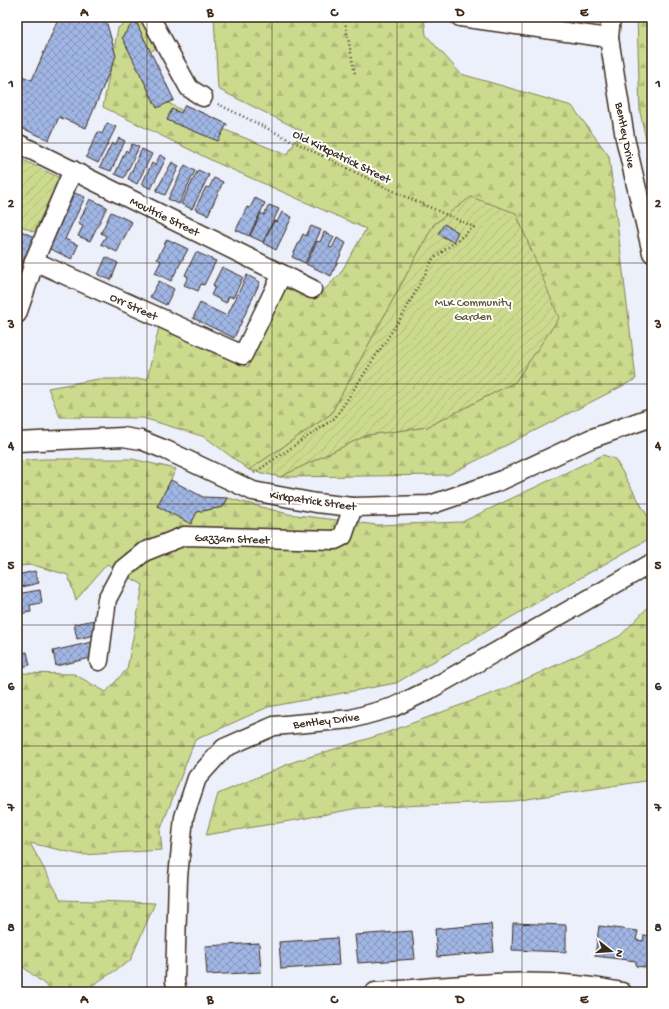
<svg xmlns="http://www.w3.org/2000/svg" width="669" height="1009" font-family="'Gochi Hand',sans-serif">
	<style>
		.forest { fill: url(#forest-firs); stroke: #848256 }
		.garden { fill: url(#garden-furrows); stroke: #848256 }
		.building { fill: url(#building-cross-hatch); stroke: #3b2a1e }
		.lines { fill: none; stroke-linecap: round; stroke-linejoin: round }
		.minor-casing { stroke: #3b2a1e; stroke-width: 21 }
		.path { stroke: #3b2a1e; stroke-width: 2.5; stroke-dasharray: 1 3; stroke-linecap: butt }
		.minor { stroke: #fff; stroke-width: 18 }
		.grid { fill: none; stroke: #3b2a1e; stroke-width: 1; stroke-opacity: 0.55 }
		.labels { text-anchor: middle; stroke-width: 4; stroke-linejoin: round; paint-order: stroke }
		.street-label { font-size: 12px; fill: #3b2a1e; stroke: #fff }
		.park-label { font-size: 12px; fill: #5f563a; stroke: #fff }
		.neatline { fill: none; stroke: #3b2a1e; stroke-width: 1.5 }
		.grid-label { font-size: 13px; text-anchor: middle; font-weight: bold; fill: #3b2a1e }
	</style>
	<defs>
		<pattern id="forest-firs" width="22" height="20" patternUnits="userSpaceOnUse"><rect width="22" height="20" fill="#ccda8e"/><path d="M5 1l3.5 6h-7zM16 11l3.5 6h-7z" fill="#b0bb7a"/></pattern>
		<pattern id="garden-furrows" width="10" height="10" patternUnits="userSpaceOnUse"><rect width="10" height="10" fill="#ccda8e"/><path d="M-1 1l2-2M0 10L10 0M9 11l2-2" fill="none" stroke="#b0bb7a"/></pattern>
		<pattern id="building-cross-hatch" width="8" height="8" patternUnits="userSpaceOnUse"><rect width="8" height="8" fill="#a0b6e4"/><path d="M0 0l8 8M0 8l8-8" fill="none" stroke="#8494b8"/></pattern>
	</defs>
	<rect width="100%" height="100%" fill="#ecf0fa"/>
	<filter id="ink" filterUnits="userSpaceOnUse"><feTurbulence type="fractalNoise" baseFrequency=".025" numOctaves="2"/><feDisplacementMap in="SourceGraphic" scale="8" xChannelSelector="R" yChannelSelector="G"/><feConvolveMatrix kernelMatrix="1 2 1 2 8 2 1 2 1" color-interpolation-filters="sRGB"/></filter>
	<g filter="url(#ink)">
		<g class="forest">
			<polygon points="133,17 140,17 156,48 139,60 159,98 198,119 287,155 302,131 218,89 214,17 424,17 426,35 461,74 572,106 609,156 636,379 448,475 280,477 367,435 427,427 515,382 558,319 516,213 434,224 331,414 249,470 205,437 143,418 60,417 48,388 98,379 147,379 159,327 248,367 285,288 315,299 340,274 366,229 215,162 103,107 118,28"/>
			<polygon points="637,17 652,17 652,167 640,112"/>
			<polygon points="603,455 615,459 652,524 652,537 396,683 268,707 195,740 160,831 162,850 82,855 30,843 61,900 155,903 130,961 82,992 54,992 17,962 17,673 74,674 106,692 127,669 143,585 107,564 76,600 68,575 33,565 17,566 17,461 44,459 132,459 176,469 158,506 197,512 223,507 228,498 288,514 377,525 462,522"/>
			<polygon points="652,603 652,780 514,801 358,808 296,820 206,835 218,794 293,762 383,734 504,689 620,636"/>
		</g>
		<g class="garden">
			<polygon points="17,157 60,178 34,232 17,224"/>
			<polygon points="471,197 516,213 559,318 515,382 427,427 367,435 280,477 249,470 331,414 434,224"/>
		</g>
		<g class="building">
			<polygon points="59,17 105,17 116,56 86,128 59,117 49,140 17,126 17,74 32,80"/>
			<polygon points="135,20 174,100 157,108 122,37"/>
			<polygon points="185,105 227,124 218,141 167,120 172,109 181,113"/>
			<polygon points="107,123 116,127 98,163 86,157 98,132 102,134"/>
			<polygon points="119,138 125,141 111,171 100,167 112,143 115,145"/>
			<polygon points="132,144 139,147 124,178 115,174 126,150 128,152"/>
			<polygon points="142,149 152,154 137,184 128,179"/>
			<polygon points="160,155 166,158 151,189 142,184 152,163 155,165"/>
			<polygon points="172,162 179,166 165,195 156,191"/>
			<polygon points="185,165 195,171 179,204 168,199"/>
			<polygon points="198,170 209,175 192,209 181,204"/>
			<polygon points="214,178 223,182 208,215 195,209 206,187 209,188"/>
			<polygon points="72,192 85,197 65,239 78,245 72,259 46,247"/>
			<polygon points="255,198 265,203 249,236 236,230 247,207 250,208"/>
			<polygon points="90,199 107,207 90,241 78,236 83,226 78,224"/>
			<polygon points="269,205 279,209 263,242 250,236 261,213 264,215"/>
			<polygon points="111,212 132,222 117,252 101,244 106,236 101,233"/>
			<polygon points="282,212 292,217 276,250 263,243 274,221 277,222"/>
			<polygon points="444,224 458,232 453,242 438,234"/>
			<polygon points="311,226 321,230 305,263 292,257 303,234 306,236"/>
			<polygon points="17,229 34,237 20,269 17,268"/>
			<polygon points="324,232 334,237 329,247 332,248 337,238 346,243 331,276 306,264 317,241 320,242"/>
			<polygon points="167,239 188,249 171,281 155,273 161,261 157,259"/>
			<polygon points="196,252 216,261 204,285 201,284 198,291 184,285 188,277 185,275"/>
			<polygon points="106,257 118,263 111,280 98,275"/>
			<polygon points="222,267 243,277 233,298 229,296 226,303 211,295 215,287 213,285"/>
			<polygon points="247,275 260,282 234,338 193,318 200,303 227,316"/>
			<polygon points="159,281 174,289 166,305 150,297"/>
			<polygon points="171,480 203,497 228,498 223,507 197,512 191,524 157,506"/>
			<polygon points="35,571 39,583 17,588 17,575"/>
			<polygon points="40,590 42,603 30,605 31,612 17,614 17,594"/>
			<polygon points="95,620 99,634 77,639 74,624"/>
			<polygon points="92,642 95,657 56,666 53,651"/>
			<polygon points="27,652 30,665 17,668 17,654"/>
			<polygon points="513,923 566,925 566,952 512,950"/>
			<polygon points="491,924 494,952 437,957 435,929"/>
			<polygon points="599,926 638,931 636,940 643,941 644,935 652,936 652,968 636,966 636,961 595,956"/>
			<polygon points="412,931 415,959 358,963 355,935"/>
			<polygon points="337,938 339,965 281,969 279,942"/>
			<polygon points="259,943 261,972 207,975 205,946"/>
		</g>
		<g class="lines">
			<g class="minor-casing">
				<g id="minor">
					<polyline points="150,17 189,88 203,97"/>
					<polyline points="460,17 609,38"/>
					<polyline points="611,17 609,38 625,138 652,253"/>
					<polyline points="17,143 312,289"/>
					<polyline points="34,261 243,355 282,274"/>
					<polyline points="17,314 30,276 34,261 73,170"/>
					<polyline points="17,442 123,437 141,440 166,450 253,491 316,503 353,507 430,505 500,481 590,439 652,417"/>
					<polyline points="99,661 107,599 123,569 144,552 184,536 335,540 343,536 353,507"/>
					<polyline points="177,992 175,981 178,877 184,817 197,778 224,748 274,726 351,719 394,707 429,690 652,563"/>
					<path d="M 375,992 C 457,986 540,974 622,992"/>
				</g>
			</g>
			<g class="path">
				<polyline points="344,17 355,74"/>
				<polyline points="218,104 393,191 474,227 433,259 404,313 335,418 254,473"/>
			</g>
			<use href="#minor" class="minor"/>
		</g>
	</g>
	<path class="grid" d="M 147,17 L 147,992M 272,17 L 272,992M 397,17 L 397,992M 522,17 L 522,992M 17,143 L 652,143M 17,263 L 652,263M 17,384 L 652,384M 17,504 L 652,504M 17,625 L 652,625M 17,746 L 652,746M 17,866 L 652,866"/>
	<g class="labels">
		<g class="street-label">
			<text transform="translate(626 135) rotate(79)" y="4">Bentley Drive</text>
			<text transform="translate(342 156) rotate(26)" y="4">Old Kirkpatrick Street</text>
			<text transform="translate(165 216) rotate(26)" y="4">Moultrie Street</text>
			<text transform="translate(134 306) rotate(24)" y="4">Orr Street</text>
			<text transform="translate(313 500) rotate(8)" y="4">Kirkpatrick Street</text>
			<text transform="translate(232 538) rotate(2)" y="4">Gazzam Street</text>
			<text transform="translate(326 720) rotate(-7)" y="4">Bentley Drive</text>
		</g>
		<g class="park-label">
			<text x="473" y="306">MLK Community<tspan x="473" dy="14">Garden</tspan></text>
		</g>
	</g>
	<rect width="669" height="1009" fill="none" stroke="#fff" stroke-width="44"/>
	<g transform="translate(611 951) rotate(107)" stroke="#ffffff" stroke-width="3" paint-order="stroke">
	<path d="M0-3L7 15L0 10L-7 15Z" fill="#3b2a1e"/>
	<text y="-6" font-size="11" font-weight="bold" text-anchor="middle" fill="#3b2a1e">N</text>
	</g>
	<rect x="22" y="22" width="625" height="965" class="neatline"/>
	<g class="grid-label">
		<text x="84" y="16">A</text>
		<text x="210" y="16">B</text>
		<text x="334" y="16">C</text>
		<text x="460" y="16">D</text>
		<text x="584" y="16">E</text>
		<text x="11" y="87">1</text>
		<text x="658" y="87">1</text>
		<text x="11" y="207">2</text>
		<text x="658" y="207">2</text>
		<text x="11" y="328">3</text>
		<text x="658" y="328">3</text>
		<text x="11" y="449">4</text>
		<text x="658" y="449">4</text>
		<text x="11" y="569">5</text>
		<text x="658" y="569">5</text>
		<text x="11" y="690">6</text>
		<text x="658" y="690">6</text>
		<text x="11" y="811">7</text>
		<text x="658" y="811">7</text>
		<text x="11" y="931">8</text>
		<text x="658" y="931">8</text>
		<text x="84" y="1003">A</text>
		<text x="210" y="1003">B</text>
		<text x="334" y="1003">C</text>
		<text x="460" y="1003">D</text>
		<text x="584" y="1003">E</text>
	</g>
</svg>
